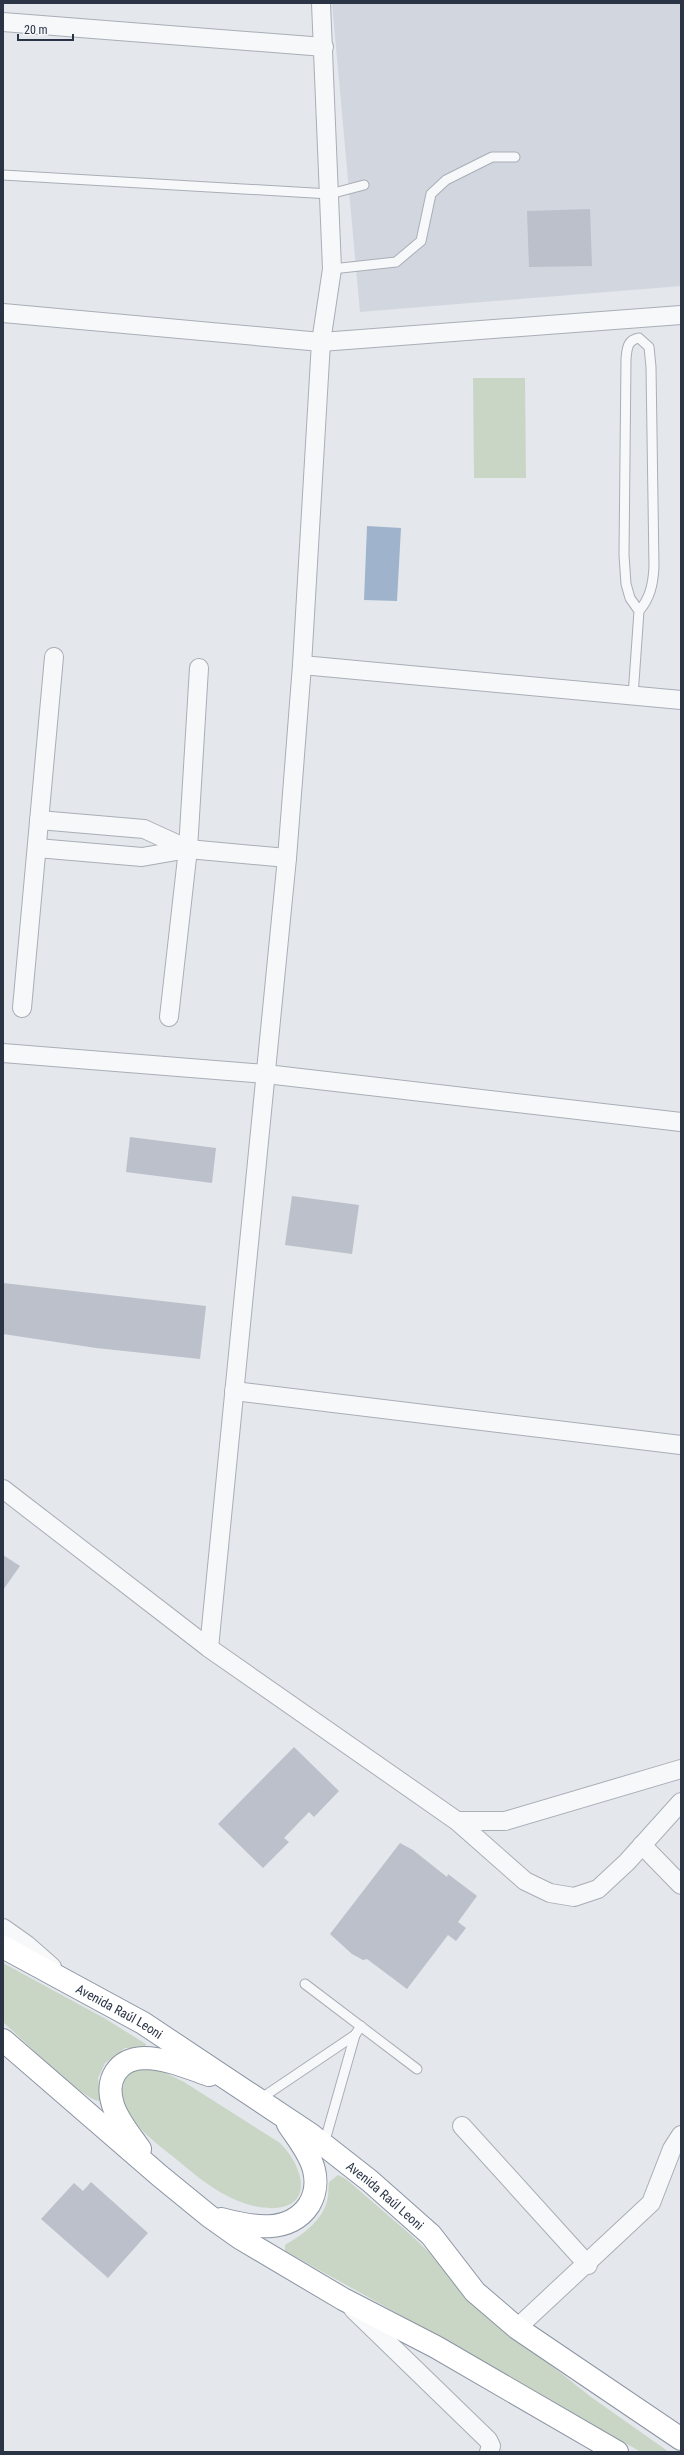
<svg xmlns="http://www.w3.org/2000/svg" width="684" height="2455" font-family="'Roboto Condensed',sans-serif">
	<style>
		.built { fill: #d2d6de }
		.green { fill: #c9d6c5 }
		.water { fill: #9fb4cc }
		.building { fill: #bbc0ca }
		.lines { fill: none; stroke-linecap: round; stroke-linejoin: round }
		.service-casing { stroke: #a9aeb7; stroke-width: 11 }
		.minor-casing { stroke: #a9aeb7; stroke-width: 20 }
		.trunk-casing { stroke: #8b94a3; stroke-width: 24 }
		.service { stroke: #f7f8fa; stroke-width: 9 }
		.minor { stroke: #f7f8fa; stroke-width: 18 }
		.trunk { stroke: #fff; stroke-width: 22 }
		.labels { text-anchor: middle; stroke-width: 3.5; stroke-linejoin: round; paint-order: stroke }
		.street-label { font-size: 13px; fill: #2b3445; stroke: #f4f6f9 }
	</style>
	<rect width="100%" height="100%" fill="#e4e7ec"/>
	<polygon class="built" points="332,3 681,3 681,286 360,312"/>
	<g class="green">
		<polygon points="473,378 525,378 526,478 474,478"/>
		<path d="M 3,1963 L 104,2018 L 146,2044 L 145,2048 L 125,2048 L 105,2063 L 98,2078 L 101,2101 C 87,2104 18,2035 3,2022 Z"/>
		<path d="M 143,2068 L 162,2071 L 184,2082 L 280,2143 C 309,2172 313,2216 259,2207 C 226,2201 201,2180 176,2159 C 151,2139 111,2112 124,2075 Z"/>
		<path d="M 338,2175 L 346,2179 L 411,2235 L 528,2347 L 591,2397 L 669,2452 L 641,2452 L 458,2347 L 285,2251 L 285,2245 C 302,2235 322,2221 327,2201 C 329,2195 328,2188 329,2182 Z"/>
	</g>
	<polygon class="water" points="367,526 401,528 397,601 364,600"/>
	<g class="building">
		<polygon points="590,209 592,266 529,267 527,211"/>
		<polygon points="130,1137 216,1148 212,1183 126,1172"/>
		<polygon points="292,1196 359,1205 352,1254 285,1245"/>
		<polygon points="3,1283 206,1306 200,1359 96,1348 3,1334"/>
		<polygon points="3,1555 20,1566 3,1590"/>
		<polygon points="294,1747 339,1791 314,1817 309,1812 284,1838 289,1842 263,1868 218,1824"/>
		<polygon points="400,1843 413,1850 447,1877 448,1874 477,1896 458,1922 466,1928 456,1941 448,1935 407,1989 367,1959 363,1960 352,1954 330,1934"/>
		<polygon points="91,2182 148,2233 108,2278 41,2219 74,2183 83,2191"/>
	</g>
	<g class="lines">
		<g class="service-casing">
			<g id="service">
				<polyline points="3,175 330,194 364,185"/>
				<polyline points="332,269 396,262 421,241 431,194 446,180 492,157 515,157"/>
				<path d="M 633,696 L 639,611 L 630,598 L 626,584 L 624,555 L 626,359 C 627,349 627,340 639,338 L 649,347 L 651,367 L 654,567 C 653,585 650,598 639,611"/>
				<polyline points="305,1984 417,2069"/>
				<polyline points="260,2099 355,2035 361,2026"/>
				<polyline points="324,2144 355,2035"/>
			</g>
		</g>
		<g class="minor-casing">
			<g id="minor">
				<polyline points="3,22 324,47"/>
				<polyline points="3,313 321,342 681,315"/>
				<polyline points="302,665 681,700"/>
				<polyline points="39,820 144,829 188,849"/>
				<polyline points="37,848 142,857 188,849 287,858"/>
				<polyline points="22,1008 54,657"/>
				<polyline points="169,1017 188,849 199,668"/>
				<polyline points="3,1053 266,1074 681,1122"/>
				<polyline points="234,1391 681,1445"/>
				<polyline points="3,1489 209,1648 457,1821 525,1881 550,1893 574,1897 598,1889 627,1862 681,1802"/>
				<polyline points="209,1648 287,858 302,665 321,342 332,269 321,3"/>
				<polyline points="457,1821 505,1821 681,1769"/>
				<polyline points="642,1845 681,1885"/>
				<polyline points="3,1928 27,1945 52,1967"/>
				<polyline points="462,2126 588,2265"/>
				<polyline points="353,2309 488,2440 491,2446 489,2452"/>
				<polyline points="517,2328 651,2203 672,2149 681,2135"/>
			</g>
		</g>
		<g class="trunk-casing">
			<g id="trunk">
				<path id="s1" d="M 3,1947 L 143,2023 L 310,2134 L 370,2181 L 431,2235 L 475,2292 L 517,2328 L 681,2439"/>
				<polyline points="3,2040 160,2176 209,2216 240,2238 343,2299 436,2347 617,2452"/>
				<path d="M 140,2149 C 131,2136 118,2121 113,2105 C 105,2080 117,2059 144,2058 C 166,2058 189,2068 209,2075"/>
				<path d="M 221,2219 C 251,2227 289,2235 309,2205 C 315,2195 317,2182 314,2170 C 310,2153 297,2138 288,2124"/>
			</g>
		</g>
		<use href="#service" class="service"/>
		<use href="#minor" class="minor"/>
		<use href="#trunk" class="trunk"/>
	</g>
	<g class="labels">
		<g class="street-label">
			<text dy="5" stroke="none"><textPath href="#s1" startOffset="133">Avenida Raúl Leoni</textPath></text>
			<text dy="5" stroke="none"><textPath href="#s1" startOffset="457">Avenida Raúl Leoni</textPath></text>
		</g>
	</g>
	<rect width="684" height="2455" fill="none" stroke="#2b3445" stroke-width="8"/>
	<path d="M18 34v6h55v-6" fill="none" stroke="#2b3445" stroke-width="2"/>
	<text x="24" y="34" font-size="12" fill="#2b3445" stroke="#f4f6f9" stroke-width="3" paint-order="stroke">20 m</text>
</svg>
